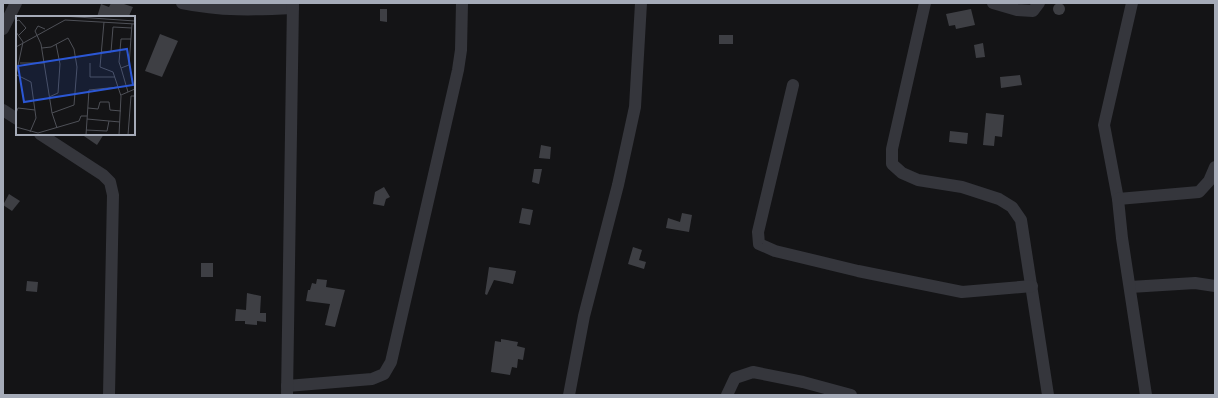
<svg xmlns="http://www.w3.org/2000/svg" width="1218" height="398" font-family="Mulish,sans-serif">
	<style>
		.building { fill: #3e3f44 }
		.lines { fill: none; stroke-linecap: round; stroke-linejoin: round }
		.minor { stroke: #35363c; stroke-width: 12 }
		.inset-road { fill: none; stroke: #4e5057; stroke-width: 1 }
		.view { fill: #2b57d5; fill-opacity: 0.15; stroke: #2b57d5; stroke-width: 2 }
		.inset-edge { fill: none; stroke: #a5abb8; stroke-width: 2 }
	</style>
	<rect width="100%" height="100%" fill="#141416"/>
	<g class="building">
		<polygon points="111,3 121,3 133,7 129,16 125,15 124,17 97,17 101,4 109,7"/>
		<circle cx="1059" cy="9" r="6"/>
		<polygon points="380,9 387,9 387,22 380,21"/>
		<polygon points="971,9 975,25 956,29 955,25 949,26 946,14"/>
		<polygon points="160,34 178,41 162,77 145,71"/>
		<rect x="719" y="35" width="14" height="9"/>
		<polygon points="983,43 985,57 976,58 974,45"/>
		<polygon points="1020,75 1022,85 1001,88 1000,77"/>
		<polygon points="986,113 1004,115 1002,137 995,136 994,146 983,145"/>
		<polygon points="950,131 968,133 967,144 949,142"/>
		<polygon points="81,134 104,134 97,145"/>
		<polygon points="541,145 551,147 550,159 539,158"/>
		<polygon points="534,169 542,169 539,184 532,182"/>
		<polygon points="384,187 390,197 386,199 384,206 373,204 375,192"/>
		<polygon points="9,194 20,201 12,211 3,205"/>
		<polygon points="522,208 533,210 530,225 519,223"/>
		<polygon points="682,213 692,215 689,232 666,228 668,218 680,222"/>
		<polygon points="633,247 642,250 639,260 646,262 644,269 628,264"/>
		<rect x="201" y="263" width="12" height="14"/>
		<polygon points="489,267 516,271 513,284 494,280 487,295 485,294"/>
		<polygon points="317,279 327,280 326,287 345,290 335,327 325,325 330,304 306,301 308,290 310,290 312,283 316,284"/>
		<polygon points="27,281 38,282 37,292 26,291"/>
		<polygon points="247,293 261,296 260,313 266,313 266,322 257,321 257,325 245,324 245,321 235,321 236,309 246,310"/>
		<polygon points="501,339 518,342 517,346 525,348 523,360 518,359 517,368 512,367 510,375 491,372 495,341 501,342"/>
	</g>
	<g class="lines">
		<g class="minor">
			<path d="M 182,3 C 221,11 254,10 293,8"/>
			<polyline points="925,3 892,149 892,164 902,173 918,180 962,187 999,199 1012,207 1021,220 1048,395"/>
			<polyline points="993,3 1017,10 1033,11 1039,3"/>
			<polyline points="3,29 16,3"/>
			<polyline points="793,85 758,232 759,244 775,251 858,271 962,292 1032,286"/>
			<polyline points="3,110 17,119"/>
			<polyline points="40,134 103,175 110,182 113,195 109,395"/>
			<polyline points="1118,199 1104,125 1132,3"/>
			<polyline points="1130,287 1195,283 1215,286"/>
			<polyline points="287,386 372,379 384,374 391,362 458,70 461,50 462,3"/>
			<polyline points="287,395 293,3"/>
			<polyline points="569,395 584,316 618,185 635,107 641,3"/>
			<polyline points="727,395 735,378 753,372 803,382 851,395"/>
			<polyline points="1146,395 1122,238 1118,199 1199,192 1209,181 1215,167"/>
		</g>
	</g>
	<g transform="translate(16 16)">
		<rect width="119" height="119" fill="#141416"/>
		<path class="inset-road" d="M 47,0 L 119,5M 0,5 L 3,4 L 10,12 L 3,19M 88,6 L 84,51 L 97,56 L 105,80 L 103,119M 29,13 L 22,10 L 19,15 L 25,28 L 36,97 L 41,112M 0,16 L 7,26 L 0,59M 0,31 L 49,4 L 119,8M 26,32 L 35,31 L 52,22 L 58,33 L 61,51 L 58,89 L 36,97M 85,36 L 95,36 L 97,11 L 116,12M 4,47 L 28,47M 74,47 L 74,61 L 99,61M 105,52 L 103,46 L 105,23 L 115,23M 1,59 L 15,66 L 20,102 L 14,116M 112,76 L 105,52 L 113,49 L 116,8M 105,79 L 119,73M 33,81 L 42,77 L 44,48 L 40,28M 72,92 L 82,93 L 84,86 L 93,86 L 94,94 L 105,95M 0,97 L 2,92 L 19,94M 71,103 L 104,106M 0,111 L 22,117 L 63,105 L 65,100 L 71,100M 70,114 L 91,115 L 93,105M 70,119 L 73,74 L 102,71M 112,119 L 115,80 L 119,80"/>
		<path class="view" d="M 111,33 L 117,69 L 8,86 L 2,50 Z"/>
		<rect width="119" height="119" class="inset-edge"/>
	</g>
	<rect width="1218" height="398" fill="none" stroke="#a5abb8" stroke-width="8"/>
</svg>
